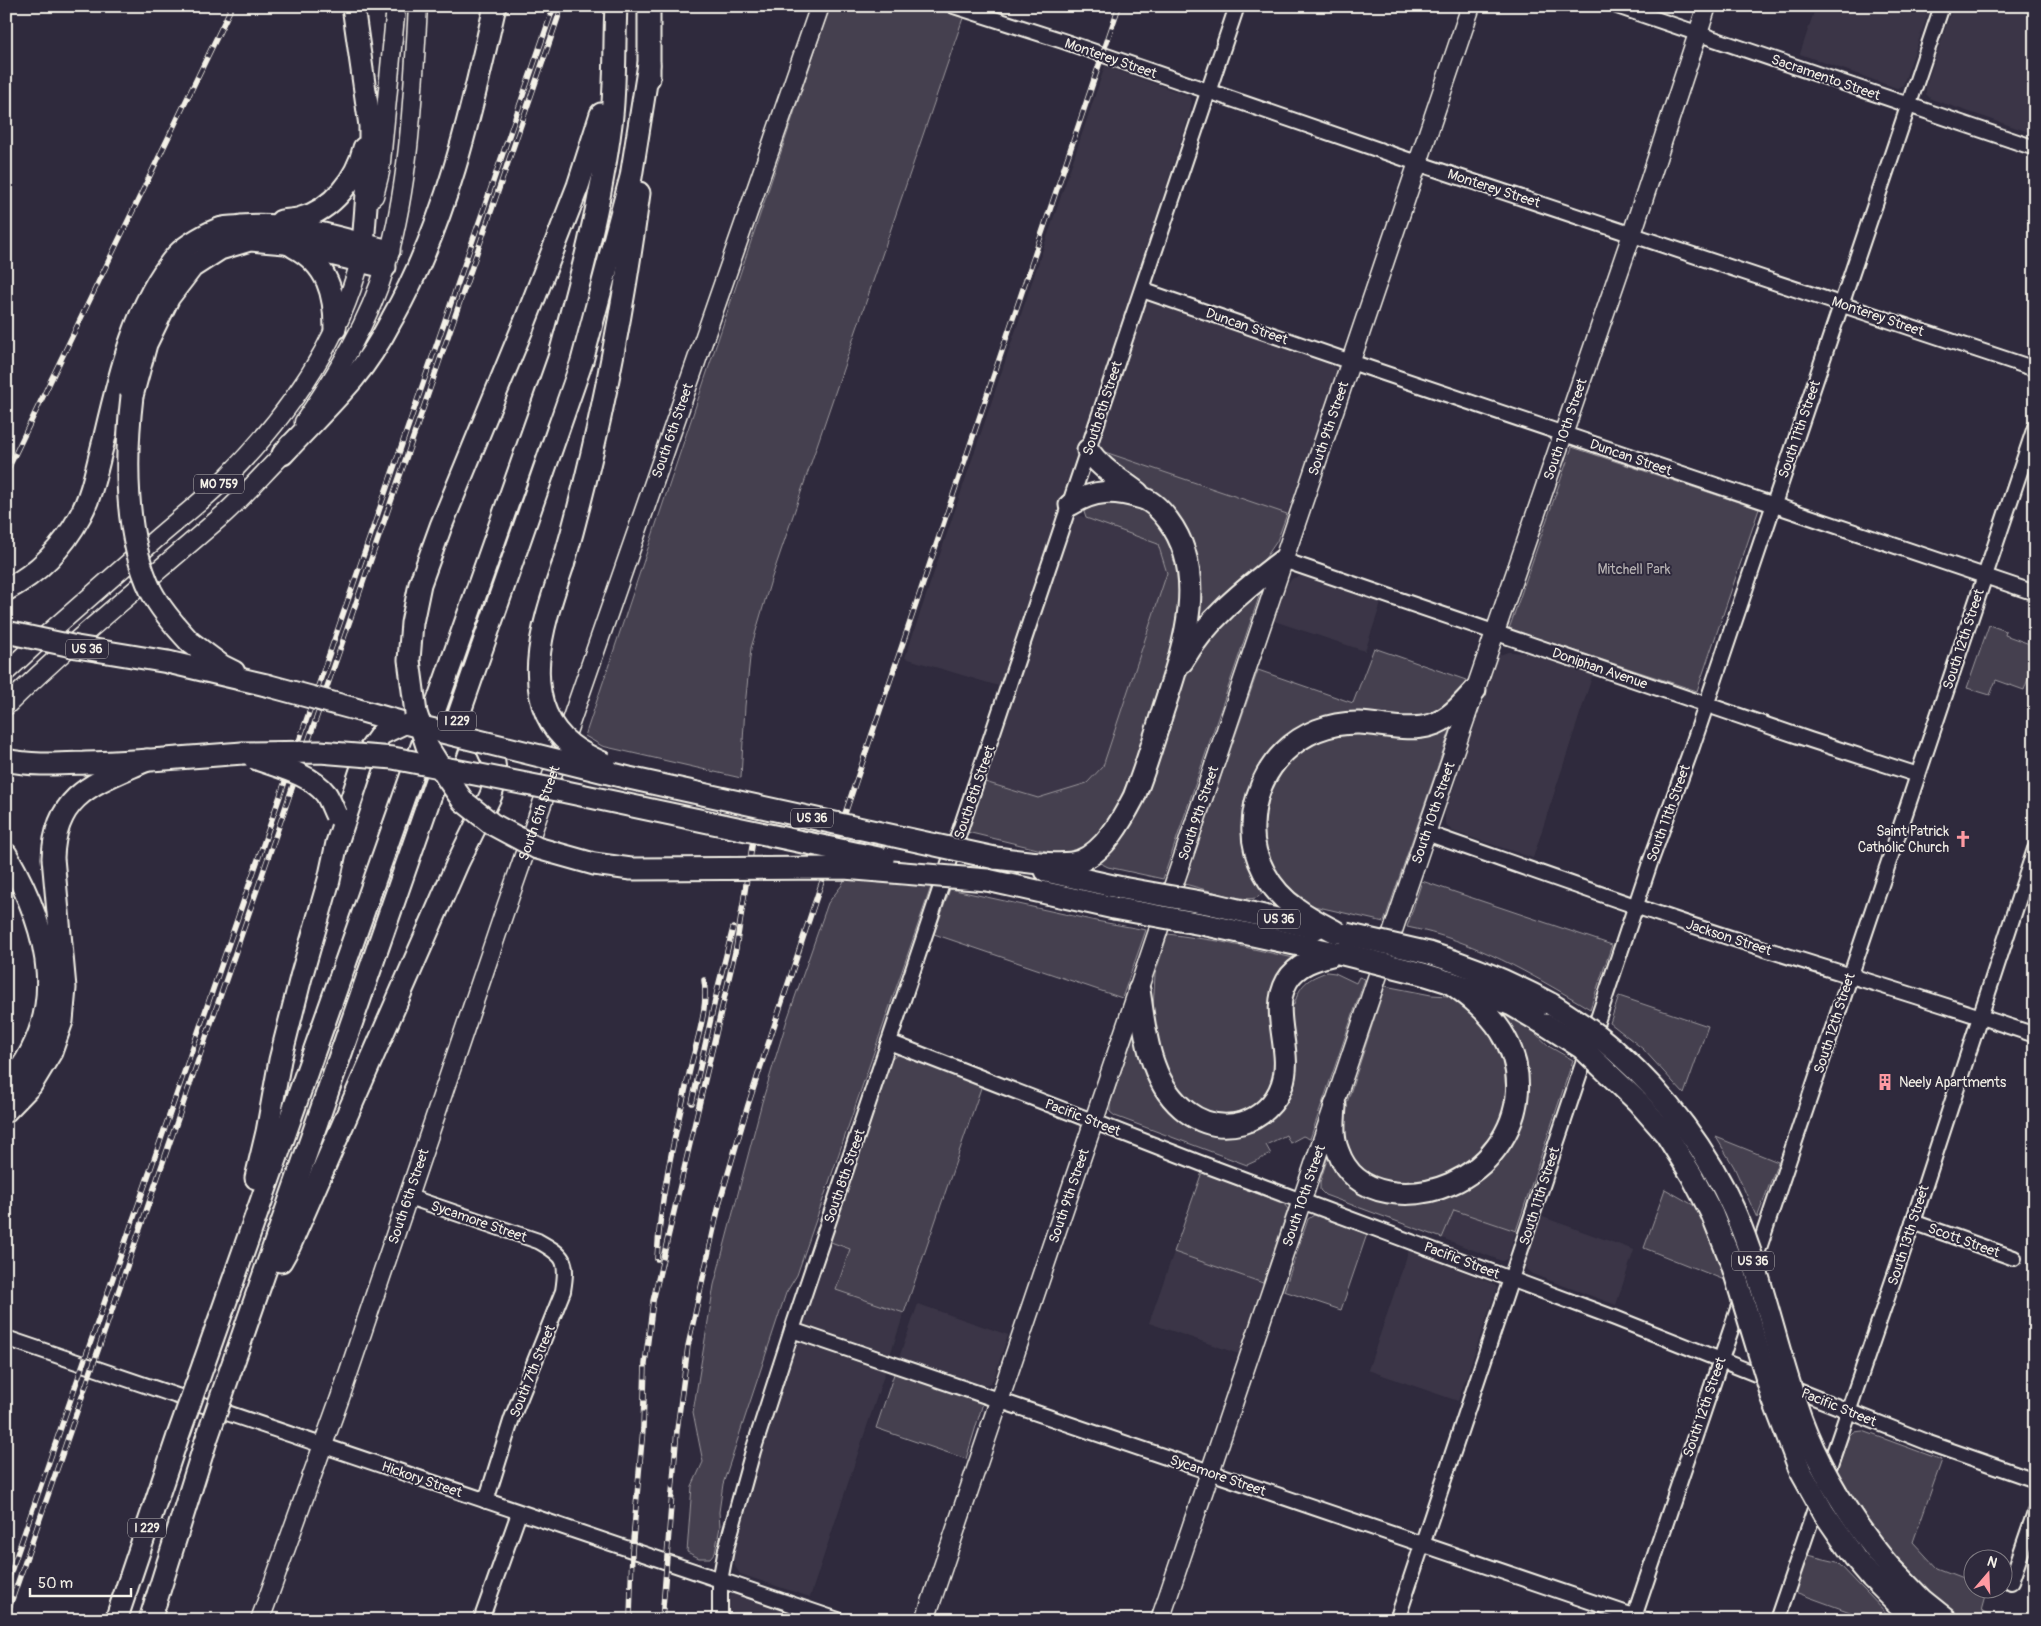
<svg xmlns="http://www.w3.org/2000/svg" width="2041" height="1626" font-family="Pangolin,sans-serif">
	<style>
		.built { fill: #3b3647 }
		.green { fill: #454050; stroke: #9c989c }
		.lines { fill: none; stroke-linecap: round; stroke-linejoin: round }
		.minor-casing { stroke: #f4f1e8; stroke-width: 18 }
		.major-casing { stroke: #f4f1e8; stroke-width: 21 }
		.highway-casing { stroke: #f4f1e8; stroke-width: 25 }
		.minor { stroke: #2f2a3d; stroke-width: 14 }
		.major { stroke: #2f2a3d; stroke-width: 18 }
		.highway { stroke: #2f2a3d; stroke-width: 21 }
		.rail-casing { stroke: #f4f1e8; stroke-width: 5.5 }
		.rail { stroke: #2f2a3d; stroke-width: 4; stroke-dasharray: 11; stroke-linecap: butt }
		.highway-bridge-casing { stroke: #f4f1e8; stroke-width: 25; stroke-linecap: butt }
		.highway-bridge { stroke: #2f2a3d; stroke-width: 21 }
		.labels { text-anchor: middle; stroke-width: 4; stroke-linejoin: round; paint-order: stroke }
		.shield { fill: #2f2a3d; stroke: #b9b5b5; stroke-width: 1 }
		.shield-label { font-size: 12px; font-weight: bold; fill: #f4f1e8 }
		.street-label { font-size: 14px; fill: #f4f1e8; stroke: #2f2a3d }
		.park-label { font-size: 14px; fill: #b7b3b3; stroke: #2f2a3d }
		.poi-label { font-size: 14px; fill: #f4f1e8; stroke: #2f2a3d; text-anchor: end }
	</style>
	<rect width="100%" height="100%" fill="#2f2a3d"/>
	<filter id="ink" filterUnits="userSpaceOnUse"><feTurbulence type="fractalNoise" baseFrequency=".02" numOctaves="2"/><feDisplacementMap in="SourceGraphic" scale="10" xChannelSelector="R" yChannelSelector="G"/><feConvolveMatrix kernelMatrix="1 2 1 2 8 2 1 2 1" color-interpolation-filters="sRGB"/></filter>
	<g filter="url(#ink)">
		<g class="built">
			<polygon points="1816,6 1931,6 1903,85 1897,88 1891,86 1800,54"/>
			<polygon points="1953,6 2035,6 2035,134 1931,99 1926,94 1926,86"/>
			<polygon points="1105,66 1189,96 1192,101 1190,113 1002,687 905,658"/>
			<polygon points="1150,302 1159,302 1332,364 1336,369 1337,376 1287,514 1102,451 1097,444 1144,305"/>
			<polygon points="1075,514 1158,544 1167,573 1103,766 1087,783 1038,798 985,782"/>
			<polygon points="1302,576 1381,603 1365,651 1274,621 1287,584 1293,578"/>
			<polygon points="1508,652 1533,653 1593,674 1533,858 1452,831 1445,823 1445,813 1497,656"/>
			<polygon points="1454,1210 1516,1231 1507,1259 1502,1261 1442,1238"/>
			<polygon points="1540,1216 1634,1250 1616,1305 1532,1274 1526,1269 1526,1261"/>
			<polygon points="828,1241 850,1249 836,1290 904,1313 890,1355 804,1325 802,1319"/>
			<polygon points="1409,1250 1494,1284 1497,1288 1458,1401 1368,1370"/>
			<polygon points="1174,1252 1263,1283 1239,1354 1149,1323"/>
			<polygon points="918,1304 1008,1335 994,1378 990,1383 983,1386 899,1358"/>
			<polygon points="798,1338 886,1369 810,1597 740,1574 735,1566 733,1555 740,1518 761,1443 794,1340"/>
			<polygon points="734,1593 804,1618 803,1620 726,1620 726,1605 728,1598"/>
		</g>
		<g class="green">
			<polygon points="830,6 929,6 963,18 771,580 751,648 745,706 741,778 602,746 585,736"/>
			<polygon points="1572,447 1759,509 1697,691 1509,629"/>
			<polygon points="1102,451 1287,514 1277,541 1266,557 1188,640 1196,556 1132,479"/>
			<path d="M 1104,498 L 1149,510 L 1176,546 L 1184,588 L 1169,673 L 1159,685 C 1145,729 1123,821 1084,847 C 1074,854 1062,854 1050,852 L 967,832 L 985,782 L 1038,798 L 1087,783 L 1103,766 L 1167,573 L 1158,544 L 1086,518 L 1084,512 L 1089,505 Z"/>
			<polygon points="1260,594 1163,879 1108,867 1094,860 1178,684 1206,638 1243,605"/>
			<polygon points="1989,625 2006,631 2005,635 2035,646 2035,659 2024,690 1996,680 1990,695 1967,688"/>
			<path d="M 1374,648 L 1466,680 L 1460,697 L 1447,710 L 1416,719 L 1350,715 L 1262,768 L 1264,883 C 1263,888 1263,894 1258,897 C 1246,904 1199,887 1184,884 L 1258,670 L 1353,703 Z"/>
			<polygon points="1454,719 1384,922 1314,906 1301,899 1282,882 1270,862 1263,840 1262,814 1275,773 1313,739"/>
			<polygon points="849,869 932,884 797,1275 786,1293 723,1484 719,1512 720,1527 715,1552 710,1558 699,1558 687,1552 692,1486 703,1462 693,1412 714,1285 762,1102 787,1020 828,903 842,885"/>
			<path d="M 1422,881 L 1612,945 L 1590,1009 C 1531,974 1474,940 1407,927 Z"/>
			<polygon points="950,889 1096,921 1146,930 1122,998 934,934"/>
			<polygon points="1168,934 1218,941 1298,959 1281,1061 1263,1102 1234,1117 1205,1113 1168,1081 1152,1027 1155,974"/>
			<path d="M 1327,972 L 1335,973 L 1356,983 L 1359,977 L 1365,979 L 1310,1139 L 1303,1136 L 1290,1143 L 1286,1135 L 1266,1145 L 1271,1154 L 1247,1165 L 1115,1116 L 1110,1112 L 1110,1104 L 1135,1031 L 1155,1088 L 1241,1130 L 1294,1072 L 1295,1044 L 1290,1004 L 1294,1005 C 1300,984 1307,979 1327,972 Z"/>
			<polygon points="1385,986 1431,995 1449,996 1466,1004 1497,1035 1512,1082 1502,1126 1461,1169 1422,1184 1403,1183 1374,1178 1357,1170 1348,1157 1341,1128 1344,1112"/>
			<polygon points="1619,996 1708,1026 1684,1094 1643,1049 1610,1023"/>
			<polygon points="1501,1015 1506,1016 1534,1032 1550,1047 1573,1060 1516,1231 1454,1210 1442,1238 1325,1195 1320,1190 1320,1182 1330,1150 1340,1171 1413,1200 1516,1130"/>
			<polygon points="900,1054 910,1056 982,1085 904,1313 836,1290 850,1249 828,1241 891,1059"/>
			<polygon points="1716,1137 1778,1162 1757,1218 1734,1167"/>
			<polygon points="1202,1172 1284,1204 1288,1209 1263,1283 1174,1252"/>
			<polygon points="1665,1189 1695,1206 1716,1251 1727,1281 1644,1248"/>
			<polygon points="1314,1215 1367,1234 1341,1310 1284,1291 1308,1219"/>
			<polygon points="895,1371 979,1400 983,1403 966,1459 876,1428"/>
			<polygon points="1863,1431 1942,1460 1913,1542 1937,1568 1973,1582 1974,1588 1988,1589 1982,1611 2001,1620 1962,1620 1924,1589 1887,1550 1860,1515 1836,1472 1849,1436 1853,1432"/>
			<polygon points="1807,1555 1837,1562 1893,1620 1872,1620 1795,1592"/>
		</g>
		<g class="lines">
			<g class="minor-casing">
				<g id="minor">
					<polyline points="954,6 1063,41 1417,163 2035,369"/>
					<polyline points="1617,6 2035,148"/>
					<polyline points="1142,290 1351,362 2035,593"/>
					<polyline points="1283,560 1810,740 1918,775"/>
					<path d="M 1426,833 C 1532,870 1637,908 1743,942 C 1840,973 1938,1002 2035,1035"/>
					<polyline points="889,1042 1200,1163 1615,1318 1929,1443 2035,1480"/>
					<path d="M 409,1197 L 538,1241 C 565,1256 568,1260 563,1291 L 512,1418 L 486,1501"/>
					<polyline points="1913,1222 2014,1258"/>
					<polyline points="1754,1263 2035,427"/>
					<polyline points="792,1330 1645,1620"/>
					<polyline points="6,1338 838,1620"/>
					<polyline points="2011,1582 2035,1512"/>
					<polyline points="481,1620 519,1513"/>
					<polyline points="720,1620 720,1581 726,1549 753,1451 792,1330 1237,6"/>
					<polyline points="1397,1620 1650,863 1692,747 1942,6"/>
					<polyline points="1633,1620 1742,1297"/>
					<polyline points="1777,1620 1913,1222 2035,849"/>
				</g>
			</g>
			<g class="major-casing">
				<g id="major">
					<polyline points="374,196 380,172 396,6"/>
					<path d="M 304,422 C 337,374 369,322 386,265 C 410,182 413,93 418,6"/>
					<path d="M 6,672 L 36,644 C 76,609 116,574 156,539 C 180,518 205,499 227,477 C 290,413 344,337 363,248"/>
					<path d="M 6,706 C 75,638 151,578 224,514 C 245,495 263,474 283,454 L 289,444"/>
					<path id="s1" d="M 260,1620 L 342,1392 L 504,913 L 820,6"/>
					<path id="s2" d="M 925,1620 L 1471,6"/>
					<path id="s3" d="M 1160,1620 L 1426,833 L 1632,234 L 1707,6"/>
				</g>
			</g>
			<g class="highway-casing">
				<g id="highway">
					<polyline points="353,6 370,126 370,154 363,245"/>
					<polyline points="649,6 649,78"/>
					<path d="M 281,221 C 287,220 295,220 301,218 C 332,210 357,178 364,148"/>
					<path d="M 294,247 C 328,265 335,294 335,329"/>
					<polyline points="523,327 578,186 601,114"/>
					<polyline points="132,396 146,344 169,297 192,267 220,249 250,240 285,243 385,267"/>
					<path d="M 1088,450 C 1101,469 1120,479 1138,493"/>
					<path d="M 283,454 C 306,429 331,405 353,379 C 368,361 381,340 392,319 C 447,222 471,113 495,6"/>
					<path d="M 563,565 C 598,443 622,319 639,193"/>
					<path d="M 6,590 C 38,573 63,548 80,516 C 93,493 97,465 104,440 C 118,380 135,303 177,255 C 186,245 209,232 222,228 C 228,227 235,227 241,226 C 292,221 340,239 389,251"/>
					<polyline points="190,642 222,666 234,672"/>
					<polyline points="168,662 266,685"/>
					<path d="M 1182,662 C 1205,621 1246,588 1283,560"/>
					<polyline points="355,709 404,723"/>
					<path d="M 6,760 C 32,766 59,764 86,763 C 138,762 190,757 242,753"/>
					<path d="M 6,854 C 50,931 72,1014 6,1087"/>
					<path d="M 995,858 C 1015,860 1062,868 1080,861 C 1105,851 1122,820 1134,797 C 1145,769 1154,740 1163,710 C 1182,651 1210,576 1168,520 C 1162,512 1153,501 1142,498 C 1114,490 1095,489 1070,505"/>
					<polyline points="1046,871 1122,888"/>
					<polyline points="987,880 1114,908"/>
					<polyline points="1212,904 1316,928"/>
					<polyline points="1207,925 1336,953"/>
					<path d="M 1336,932 C 1323,925 1309,918 1297,909 C 1270,891 1251,857 1253,825 C 1255,767 1299,722 1359,723 C 1382,724 1409,732 1431,725 C 1449,720 1463,703 1475,690"/>
					<path d="M 1429,953 C 1472,966 1512,983 1551,1004"/>
					<polyline points="1423,974 1475,990 1512,1005 1546,1025"/>
					<path d="M 1139,990 C 1143,1015 1145,1041 1154,1065 C 1167,1102 1200,1134 1242,1123 C 1260,1118 1276,1103 1282,1085 C 1294,1051 1269,1013 1287,981 C 1298,962 1320,958 1339,953"/>
					<path d="M 1335,1106 C 1334,1121 1332,1137 1338,1151 C 1346,1174 1364,1188 1388,1192 C 1477,1206 1552,1111 1501,1031 C 1487,1010 1469,996 1449,982"/>
					<path d="M 6,1111 L 31,1085 L 51,1052 L 62,1021 L 65,988 L 53,858 C 55,793 96,783 147,760"/>
					<polyline points="256,1178 267,1132 280,1060 301,977 329,880 337,843 366,755 381,734 404,723"/>
					<polyline points="281,1261 290,1245 458,862 491,795 496,778 494,763 485,743"/>
					<path d="M 204,1363 L 559,358 C 580,281 601,204 611,124 C 616,86 614,45 616,6"/>
					<polyline points="231,1369 582,361 631,177 649,64"/>
					<polyline points="1887,1564 1922,1600 1947,1620"/>
					<polyline points="1872,1578 1914,1620"/>
					<polyline points="116,1620 178,1436"/>
					<polyline points="150,1620 206,1441"/>
				</g>
			</g>
			<use href="#minor" class="minor"/>
			<use href="#major" class="major"/>
			<use href="#highway" class="highway"/>
			<g class="rail-casing">
				<g id="rail">
					<polyline points="6,473 232,6"/>
					<polyline points="692,1103 718,987 733,928"/>
					<path d="M 657,1259 C 660,1196 675,1135 689,1074 C 695,1045 709,1010 704,980"/>
					<polyline points="6,1586 554,6"/>
					<polyline points="6,1617 562,6"/>
					<polyline points="630,1620 632,1551 643,1429 645,1364 653,1301 736,948 753,840"/>
					<polyline points="662,1620 677,1430 688,1346 720,1201 748,1105 814,905 1119,6"/>
				</g>
			</g>
			<use href="#rail" class="rail"/>
			<g class="highway-bridge-casing">
				<g id="highway-bridge">
					<polyline points="523,327 441,526 420,584 412,623 409,660 416,713 427,746 447,778 463,801 492,824 537,848 594,864 631,869 844,868 987,880"/>
					<path d="M 132,396 C 125,456 124,535 151,591 C 161,610 175,626 190,642"/>
					<path d="M 563,565 C 544,621 515,701 571,745 C 581,753 594,759 605,764"/>
					<polyline points="6,632 77,647 168,662"/>
					<polyline points="266,685 355,709"/>
					<polyline points="410,724 629,778 995,858"/>
					<polyline points="242,753 320,752 393,758 557,790 883,859"/>
					<path d="M 254,758 C 278,767 309,773 326,794 C 330,800 333,809 336,815"/>
					<polyline points="1122,888 1212,904"/>
					<polyline points="1114,908 1207,925"/>
					<polyline points="1346,934 1429,953"/>
					<polyline points="1339,953 1423,974"/>
					<path d="M 1551,1004 C 1574,1019 1598,1034 1618,1053 C 1666,1096 1708,1151 1734,1210 C 1763,1277 1776,1350 1801,1419 C 1821,1473 1851,1520 1887,1564"/>
					<polyline points="1546,1025 1582,1048 1638,1102 1666,1134 1691,1174 1712,1214 1732,1264 1772,1396 1800,1470 1824,1513 1855,1558 1872,1578"/>
					<polyline points="178,1436 204,1363"/>
					<polyline points="206,1441 231,1369"/>
				</g>
			</g>
			<use href="#highway-bridge" class="highway-bridge"/>
		</g>
	</g>
	<defs>
		<g id="church-bare" transform="scale(1.35)"><path d="M-1.2-6h2.4v3.5h3.3v2.4h-3.3V6h-2.4V-.1h-3.3v-2.4h3.3Z" fill="#ff9aa2" stroke="#2f2a3d" stroke-width="2.5" paint-order="stroke"/></g>
		<g id="building-bare" transform="scale(1.35)"><path d="M-4-6H4V6H1V3H-1V6H-4ZM-2.5-4.3h1.7v1.8h-1.7ZM.8-4.3h1.7v1.8H.8ZM-2.5-1h1.7V.8h-1.7ZM.8-1h1.7V.8H.8Z" fill="#ff9aa2" stroke="#2f2a3d" stroke-width="2.5" paint-order="stroke"/></g>
	</defs>
	<g fill-rule="evenodd">
		<use href="#church-bare" x="1963" y="839"/>
		<use href="#building-bare" x="1885" y="1082"/>
	</g>
	<g class="labels">
		<g class="shield">
			<rect x="194" y="474.5" width="50" height="19" rx="4"/>
			<rect x="66" y="639.5" width="42" height="19" rx="4"/>
			<rect x="438" y="711.5" width="38" height="19" rx="4"/>
			<rect x="791" y="808.5" width="42" height="19" rx="4"/>
			<rect x="1258" y="909.5" width="42" height="19" rx="4"/>
			<rect x="1732" y="1251.5" width="42" height="19" rx="4"/>
			<rect x="128" y="1518.5" width="38" height="19" rx="4"/>
		</g>
		<g class="shield-label">
			<text x="219" y="488">MO 759</text>
			<text x="87" y="653">US 36</text>
			<text x="457" y="725">I 229</text>
			<text x="812" y="822">US 36</text>
			<text x="1279" y="923">US 36</text>
			<text x="1753" y="1265">US 36</text>
			<text x="147" y="1532">I 229</text>
		</g>
		<g class="street-label">
			<text transform="translate(1111 58) rotate(19)" y="5">Monterey Street</text>
			<text transform="translate(1826 77) rotate(19)" y="5">Sacramento Street</text>
			<text transform="translate(1494 188) rotate(18)" y="5">Monterey Street</text>
			<text transform="translate(1878 316) rotate(19)" y="5">Monterey Street</text>
			<text transform="translate(1247 326) rotate(19)" y="5">Duncan Street</text>
			<text transform="translate(1102 408) rotate(-72)" y="5">South 8th Street</text>
			<text dy="5" stroke="none"><textPath href="#s2" startOffset="1258">South 9th Street</textPath></text>
			<text transform="translate(1799 429) rotate(-71)" y="5">South 11th Street</text>
			<text dy="5" stroke="none"><textPath href="#s1" startOffset="1259">South 6th Street</textPath></text>
			<text dy="5" stroke="none"><textPath href="#s3" startOffset="1258">South 10th Street</textPath></text>
			<text transform="translate(1631 457) rotate(19)" y="5">Duncan Street</text>
			<text transform="translate(1963 639) rotate(-72)" y="5">South 12th Street</text>
			<text transform="translate(1600 668) rotate(19)" y="5">Doniphan Avenue</text>
			<text transform="translate(974 792) rotate(-71)" y="5">South 8th Street</text>
			<text dy="5" stroke="none"><textPath href="#s1" startOffset="854">South 6th Street</textPath></text>
			<text dy="5" stroke="none"><textPath href="#s2" startOffset="852">South 9th Street</textPath></text>
			<text dy="5" stroke="none"><textPath href="#s3" startOffset="852">South 10th Street</textPath></text>
			<text transform="translate(1668 813) rotate(-70)" y="5">South 11th Street</text>
			<text transform="translate(1729 937) rotate(18)" y="5">Jackson Street</text>
			<text transform="translate(1834 1023) rotate(-72)" y="5">South 12th Street</text>
			<text transform="translate(1083 1117) rotate(21)" y="5">Pacific Street</text>
			<text transform="translate(844 1176) rotate(-71)" y="5">South 8th Street</text>
			<text dy="5" stroke="none"><textPath href="#s1" startOffset="449">South 6th Street</textPath></text>
			<text transform="translate(1539 1196) rotate(-72)" y="5">South 11th Street</text>
			<text dy="5" stroke="none"><textPath href="#s2" startOffset="448">South 9th Street</textPath></text>
			<text dy="5" stroke="none"><textPath href="#s3" startOffset="448">South 10th Street</textPath></text>
			<text transform="translate(479 1221) rotate(19)" y="5">Sycamore Street</text>
			<text transform="translate(1908 1235) rotate(-72)" y="5">South 13th Street</text>
			<text transform="translate(1964 1240) rotate(20)" y="5">Scott Street</text>
			<text transform="translate(1462 1260) rotate(21)" y="5">Pacific Street</text>
			<text transform="translate(532 1371) rotate(-68)" y="5">South 7th Street</text>
			<text transform="translate(1704 1407) rotate(-71)" y="5">South 12th Street</text>
			<text transform="translate(1839 1407) rotate(22)" y="5">Pacific Street</text>
			<text transform="translate(1218 1475) rotate(19)" y="5">Sycamore Street</text>
			<text transform="translate(422 1479) rotate(19)" y="5">Hickory Street</text>
		</g>
		<g class="park-label">
			<text x="1634" y="574">Mitchell Park</text>
		</g>
		<g class="poi-label">
			<text x="1949" y="836">Saint Patrick<tspan x="1949" dy="16">Catholic Church</tspan></text>
			<text x="1899" y="1087" text-anchor="start">Neely Apartments</text>
		</g>
	</g>
	<rect width="2041" height="1626" fill="none" stroke="#2f2a3d" stroke-width="25"/>
	<rect x="12" y="12" width="2016" height="1601" fill="none" stroke="#f4f1e8" stroke-width="2" filter="url(#ink)"/>
	<g transform="translate(1988 1574) rotate(19)"><circle r="24" fill="#2f2a3d" stroke="#7e7a81"/>
	<path d="M0-4L9 19L0 12L-9 19Z" fill="#ff9aa2"/>
	<text y="-8" font-size="14" font-weight="bold" text-anchor="middle" fill="#f4f1e8">N</text>
	</g>
	<path d="M30 1588v8h101v-8" fill="none" stroke="#f4f1e8" stroke-width="2.5"/>
	<text x="38" y="1588" font-size="15" fill="#f4f1e8" stroke="#2f2a3d" stroke-width="4" paint-order="stroke">50 m</text>
</svg>
